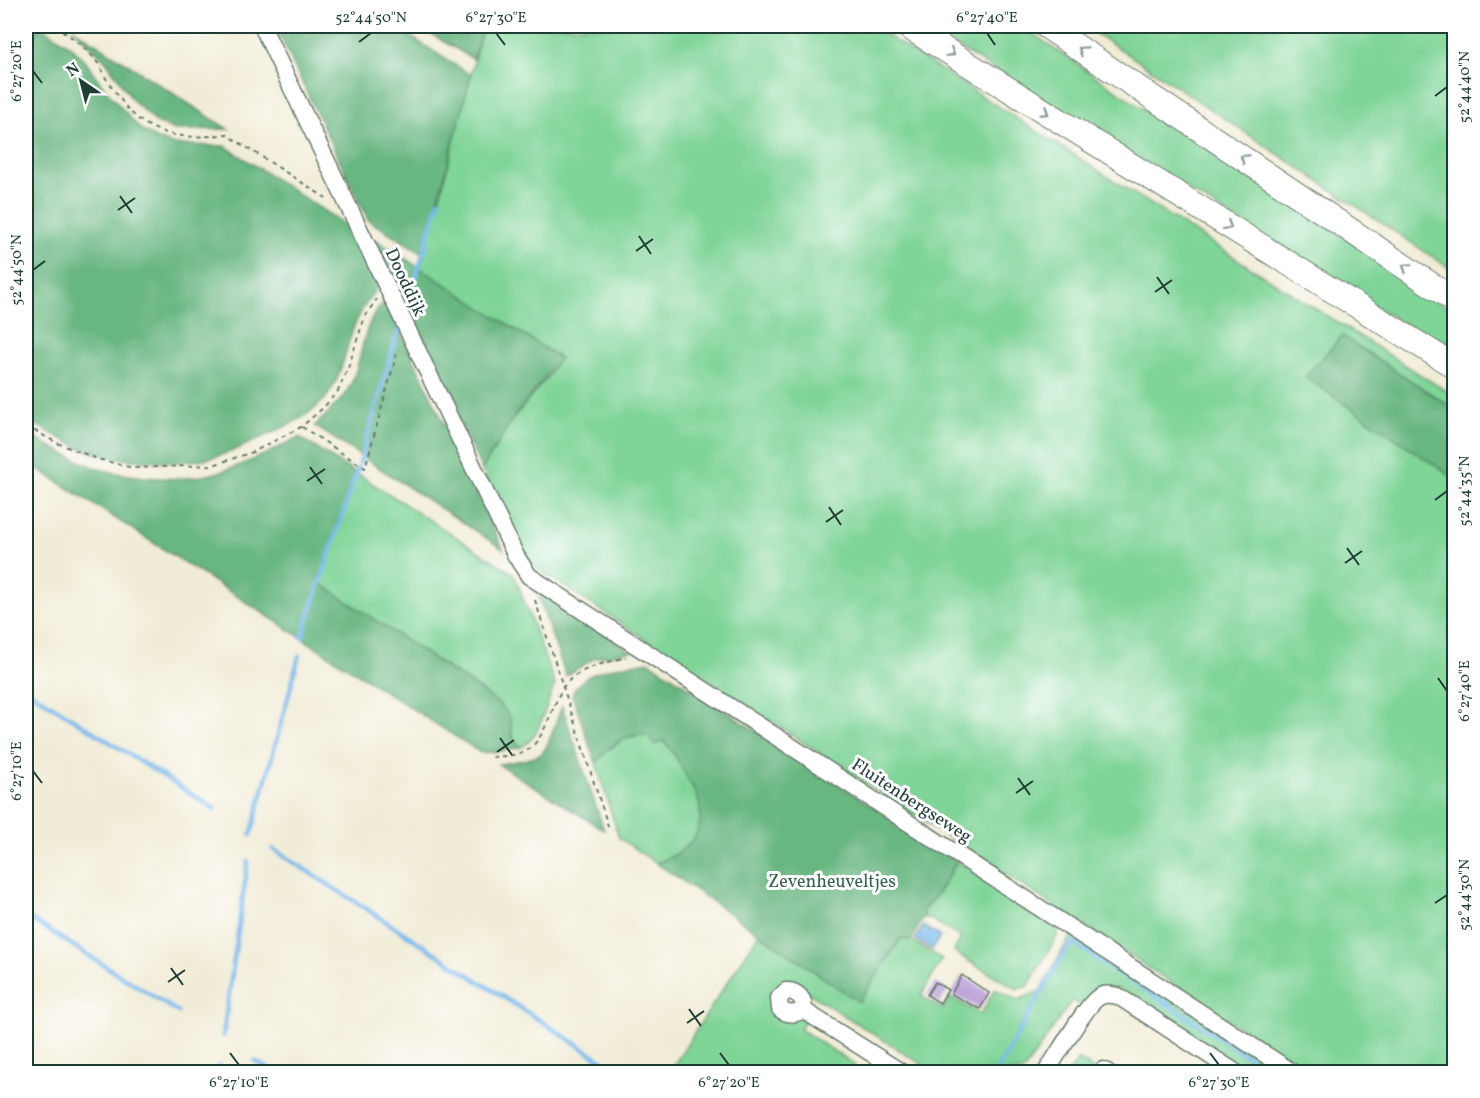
<svg xmlns="http://www.w3.org/2000/svg" width="1480" height="1098" font-family="Vollkorn,serif">
	<style>
		.green { fill: #7fd497; stroke: #4f8866; stroke-width: 1.5 }
		.forest { fill: #67b680; stroke: #437a5a; stroke-width: 1.5 }
		.water { fill: #77b8eb; stroke: #4b7a90; stroke-width: 1.5 }
		.lines { fill: none; stroke-linecap: round; stroke-linejoin: round }
		.stream { stroke: #77b8eb; stroke-width: 4.5 }
		.building { fill: #b99fd9 }
		.minor-casing { stroke: #687a6d; stroke-width: 19 }
		.highway-casing { stroke: #687a6d; stroke-width: 26 }
		.path { stroke: #687a6d; stroke-width: 2; stroke-dasharray: 4.5 4.5; stroke-linecap: butt }
		.minor { stroke: #fff; stroke-width: 16 }
		.highway { stroke: #fff; stroke-width: 24 }
		.oneway { stroke: #8f9e9a }
		.ticks { fill: none; stroke: #1f3d34; stroke-width: 2 }
		.labels { text-anchor: middle; stroke-width: 6; stroke-linejoin: round; paint-order: stroke }
		.street-label { font-size: 18px; fill: #1f3d34; stroke: #fff }
		.park-label { font-size: 18px; fill: #37634d; stroke: #fff }
		.neatline { fill: none; stroke: #1f3d34; stroke-width: 2 }
		.ticks-label { font-size: 15px; text-anchor: middle; fill: #1f3d34 }
	</style>
	<rect width="100%" height="100%" fill="#fff"/>
	<filter id="ink" filterUnits="userSpaceOnUse"><feTurbulence type="fractalNoise" baseFrequency=".0167" numOctaves="2"/><feDisplacementMap in="SourceGraphic" scale="12" xChannelSelector="R" yChannelSelector="G"/><feConvolveMatrix kernelMatrix="1 2 1 2 8 2 1 2 1" color-interpolation-filters="sRGB"/></filter>
	<filter id="wash" filterUnits="userSpaceOnUse"><feTurbulence type="fractalNoise" baseFrequency=".008" numOctaves="4" result="noise"/><feDisplacementMap in="SourceGraphic" scale="24" xChannelSelector="R" yChannelSelector="G"/><feGaussianBlur stdDeviation="1.35" result="paint"/><feColorMatrix in="noise" values="0 0 0 0 0 0 0 0 0 0 0 0 0 0 0 0 0 1.4 0 .05"/><feComposite in="paint" operator="in"/></filter>
	<g filter="url(#wash)">
		<rect width="100%" height="100%" fill="#f1ecd6"/>
		<g class="green">
			<polygon points="26,26 40,26 26,59"/>
			<polygon points="483,26 872,26 1202,237 1454,396 1454,409 1342,336 1305,377 1454,478 1454,1072 1308,1072 527,562 482,470 511,421 551,373 419,267 439,201"/>
			<polygon points="924,26 1021,26 1151,114 1305,210 1454,312 1454,355"/>
			<polygon points="1083,26 1454,26 1454,271 1117,47"/>
			<path d="M 356,473 L 514,574 L 555,685 C 545,704 541,738 521,747 C 508,738 514,728 508,717 C 501,705 491,697 480,689 L 319,583 Z"/>
			<path d="M 641,734 C 669,740 671,749 684,772 C 688,779 692,786 696,793 C 713,829 688,852 656,863 L 619,838 L 596,763 C 608,748 622,738 641,734 Z"/>
			<polygon points="957,861 1057,926 1058,934 1028,986 1017,989 962,957 954,951 961,938 933,920 924,917 923,910 939,892"/>
			<polygon points="759,934 859,1002 901,939 911,940 942,959 921,996 943,1009 950,997 981,1014 995,989 1018,1000 1040,991 1071,935 1286,1072 1247,1072 1117,988 1082,1006 1072,1000 1023,1072 934,1072 796,985 771,998 807,1018 800,1029 855,1065 850,1072 669,1072"/>
			<polygon points="1078,1059 1098,1072 1069,1072"/>
		</g>
		<g class="forest">
			<path d="M 40,26 L 69,45 L 85,61 L 105,89 L 140,129 L 159,140 L 175,145 L 225,146 L 355,231 L 379,285 C 369,298 360,311 354,327 C 345,350 342,376 328,395 C 317,411 285,428 267,435 C 246,445 223,457 199,460 C 171,464 113,461 86,450 C 65,442 45,430 26,419 L 26,59 Z"/>
			<polygon points="275,26 394,26 471,75 424,254 368,220"/>
			<polygon points="418,26 483,26 473,59"/>
			<polygon points="72,28 228,129 175,130 157,123 134,102 106,61"/>
			<polygon points="376,240 560,358 511,421 482,470 377,247"/>
			<path d="M 386,300 L 503,549 L 315,426 C 327,413 343,401 351,384 C 364,356 361,322 386,300 Z"/>
			<polygon points="1342,336 1454,409 1454,478 1305,377"/>
			<path d="M 26,433 C 47,445 69,457 91,466 C 118,476 168,481 196,477 C 231,472 268,454 299,437 L 356,473 L 320,583 L 497,702 C 502,707 508,713 510,719 C 513,731 509,739 521,747 L 503,751 L 481,753 L 26,461 Z"/>
			<polygon points="535,588 631,651 595,658 566,676"/>
			<path d="M 648,661 L 957,861 L 939,892 L 923,910 L 924,917 L 911,940 L 900,939 L 859,1002 L 656,863 C 688,852 709,833 697,796 C 694,788 688,780 684,772 C 677,759 673,750 663,741 L 654,745 L 648,736 C 627,731 608,747 596,763 L 572,695 C 582,668 624,666 648,661 Z"/>
			<path d="M 562,706 L 604,830 L 498,764 C 511,762 529,761 541,754 C 549,749 557,717 562,706 Z"/>
		</g>
		<polygon class="water" points="923,926 940,936 932,950 915,939"/>
		<g class="lines">
			<g class="stream">
				<polyline points="405,314 439,201"/>
				<polyline points="360,463 400,324"/>
				<polyline points="302,637 358,468"/>
				<polyline points="26,689 215,809"/>
				<polyline points="251,835 299,656"/>
				<polyline points="273,849 620,1072"/>
				<polyline points="26,916 178,1012"/>
				<polyline points="223,1036 248,861"/>
				<polyline points="255,1061 274,1072"/>
				<polyline points="218,1072 219,1066"/>
				<polyline points="996,1072 1067,948 1073,943 1272,1072"/>
			</g>
		</g>
		<g id="blocks">
			<g class="building">
				<polygon points="962,975 989,993 980,1009 951,994"/>
				<polygon points="935,982 948,990 940,1003 927,995"/>
			</g>
		</g>
	</g>
	<g filter="url(#ink)">
		<use href="#blocks" fill-opacity="0" stroke="#687a6d" stroke-width="1.5"/>
		<g class="lines">
			<g class="minor-casing">
				<g id="minor">
					<polyline points="262,26 516,556 529,576 1292,1072"/>
					<path d="M 786,991 C 796,990 806,999 803,1010 C 795,1015 787,1015 780,1009 L 779,998 Z"/>
					<polyline points="803,1010 901,1072"/>
					<polyline points="1103,1070 1107,1072"/>
					<path d="M 1046,1072 C 1056,1058 1087,1003 1099,997 C 1105,993 1111,995 1118,996 L 1235,1072"/>
				</g>
			</g>
			<g class="highway-casing">
				<g id="highway">
					<polyline points="907,26 1454,366"/>
					<polyline points="1046,26 1454,300"/>
				</g>
			</g>
			<g class="path">
				<path d="M 55,26 C 69,35 87,48 97,62 C 101,66 102,73 106,78 C 112,88 120,99 127,108 C 153,138 190,140 226,134 L 326,198"/>
				<polyline points="26,426 57,443 98,459 133,468 213,465 253,452 301,427 323,408 338,391 348,368 365,316 377,299"/>
				<polyline points="302,427 365,468 398,349"/>
				<polyline points="535,600 609,829"/>
				<path d="M 492,757 C 502,756 514,756 524,752 C 545,743 552,704 564,686 C 577,668 606,663 626,657"/>
			</g>
			<use href="#minor" class="minor"/>
			<use href="#highway" class="highway"/>
		</g>
		<defs><path id="oneway-chevron" d="M-2-3.5L2.5 0L-2 3.5" fill="none" stroke-width="1.6" stroke-linecap="round" stroke-linejoin="round" transform="scale(1.5)"/></defs>
		<g class="oneway">
			<use href="#oneway-chevron" transform="translate(1082 50) rotate(-146)"/>
			<use href="#oneway-chevron" transform="translate(951 53) rotate(32)"/>
			<use href="#oneway-chevron" transform="translate(1045 112) rotate(32)"/>
			<use href="#oneway-chevron" transform="translate(1244 158) rotate(-146)"/>
			<use href="#oneway-chevron" transform="translate(1228 226) rotate(32)"/>
			<use href="#oneway-chevron" transform="translate(1406 267) rotate(-146)"/>
		</g>
	</g>
	<path class="ticks" d="M 496,33 L 505,45M 987,33 L 995,45M 359,42 L 371,33M 33,71 L 42,83M 1435,96 L 1447,87M 120,196 L 132,213M 118,210 L 135,198M 639,236 L 651,254M 636,251 L 653,239M 33,270 L 45,261M 1157,277 L 1169,294M 1155,292 L 1172,280M 310,467 L 322,484M 307,481 L 325,469M 1435,500 L 1447,491M 829,507 L 841,525M 826,522 L 843,510M 1347,548 L 1359,565M 1345,563 L 1362,551M 1438,678 L 1447,691M 500,738 L 512,755M 497,752 L 514,740M 33,771 L 42,783M 1018,778 L 1030,795M 1016,793 L 1033,781M 1435,903 L 1447,895M 171,968 L 183,985M 168,982 L 185,970M 689,1009 L 701,1026M 687,1023 L 704,1011M 230,1053 L 239,1065M 720,1053 L 729,1065M 1210,1053 L 1219,1065"/>
	<g class="labels">
		<g class="street-label">
			<text transform="translate(406 282) rotate(65)" y="6">Dooddijk</text>
			<text transform="translate(912 800) rotate(33)" y="6">Fluitenbergseweg</text>
		</g>
		<g class="park-label">
			<text x="832" y="887">Zevenheuveltjes</text>
		</g>
	</g>
	<rect width="1480" height="1098" fill="none" stroke="#fff" stroke-width="66"/>
	<g transform="translate(81 81) rotate(325)" stroke="#ffffff" stroke-width="4.5" paint-order="stroke">
	<path d="M0-4.5L10 22L0 15L-10 22Z" fill="#1f3d34"/>
	<text y="-9" font-size="16" font-weight="bold" text-anchor="middle" fill="#1f3d34">N</text>
	</g>
	<rect x="33" y="33" width="1414" height="1032" class="neatline"/>
	<g class="ticks-label">
		<text x="371" y="22">52°44'50"N</text>
		<text x="496" y="22">6°27'30"E</text>
		<text x="987" y="22">6°27'40"E</text>
		<text transform="translate(16 71) rotate(-90)" y="5">6°27'20"E</text>
		<text transform="translate(1464 87) rotate(-90)" y="5">52°44'40"N</text>
		<text transform="translate(16 270) rotate(-90)" y="5">52°44'50"N</text>
		<text transform="translate(1464 491) rotate(-90)" y="5">52°44'35"N</text>
		<text transform="translate(1464 691) rotate(-90)" y="5">6°27'40"E</text>
		<text transform="translate(16 771) rotate(-90)" y="5">6°27'10"E</text>
		<text transform="translate(1464 895) rotate(-90)" y="5">52°44'30"N</text>
		<text x="239" y="1087">6°27'10"E</text>
		<text x="729" y="1087">6°27'20"E</text>
		<text x="1219" y="1087">6°27'30"E</text>
	</g>
</svg>
